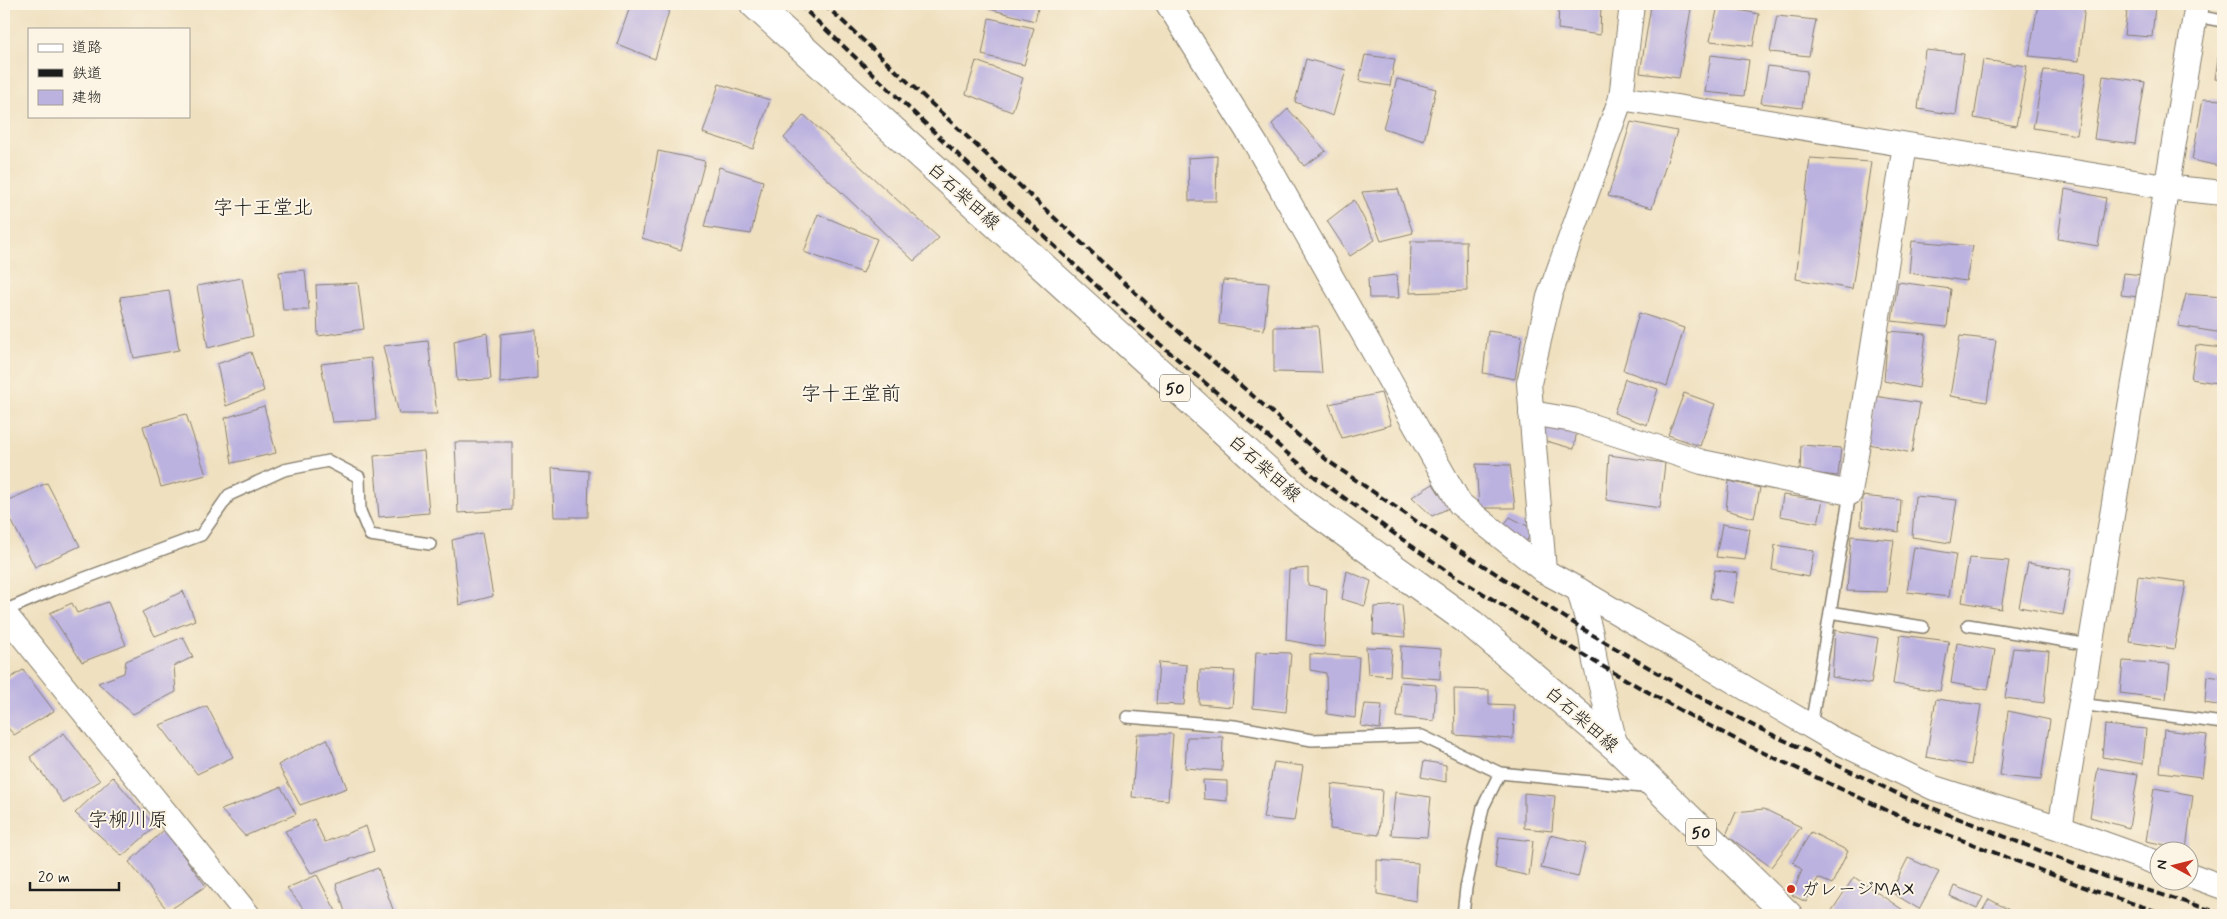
<svg xmlns="http://www.w3.org/2000/svg" width="2227" height="919" font-family="Mynerve,'Klee One',sans-serif">
	<style>
		.building { fill: #bcb2e0 }
		.lines { fill: none; stroke-linecap: round; stroke-linejoin: round }
		.service-casing { stroke: #867e6e; stroke-width: 14 }
		.minor-casing { stroke: #867e6e; stroke-width: 26 }
		.primary-casing { stroke: #867e6e; stroke-width: 30 }
		.service { stroke: #fff; stroke-width: 11 }
		.minor { stroke: #fff; stroke-width: 24 }
		.primary { stroke: #fff; stroke-width: 28 }
		.rail { stroke: #1c1c1c; stroke-width: 4; stroke-dasharray: 8 4; stroke-linecap: butt }
		.poi-dot { fill: #c8321e; stroke: #fcf5e5; stroke-width: 2 }
		.labels { text-anchor: middle; stroke-width: 4; stroke-linejoin: round; paint-order: stroke }
		.shield { fill: #fcf5e5; stroke: #5f5d58; stroke-width: 1 }
		.shield-label { font-size: 16px; font-weight: bold; fill: #1c1c1c }
		.street-label { font-size: 18px; fill: #1c1c1c; stroke: #fcf5e5 }
		.poi-label { font-size: 18px; fill: #1c1c1c; stroke: #fcf5e5; text-anchor: start }
		.quarter-label { font-size: 20px; fill: #1c1c1c; stroke: #fcf5e5 }
	</style>
	<rect width="100%" height="100%" fill="#fcf5e5"/>
	<filter id="ink" filterUnits="userSpaceOnUse"><feTurbulence type="fractalNoise" baseFrequency=".02" numOctaves="2"/><feDisplacementMap in="SourceGraphic" scale="10" xChannelSelector="R" yChannelSelector="G"/><feConvolveMatrix kernelMatrix="1 2 1 2 8 2 1 2 1" color-interpolation-filters="sRGB"/></filter>
	<filter id="wash" filterUnits="userSpaceOnUse"><feTurbulence type="fractalNoise" baseFrequency=".0096" numOctaves="4" result="noise"/><feDisplacementMap in="SourceGraphic" scale="20" xChannelSelector="R" yChannelSelector="G"/><feGaussianBlur stdDeviation="1.12" result="paint"/><feColorMatrix in="noise" values="0 0 0 0 0 0 0 0 0 0 0 0 0 0 0 0 0 1.4 0 .05"/><feComposite in="paint" operator="in"/></filter>
	<g filter="url(#wash)">
		<rect width="100%" height="100%" fill="#efe0bf"/>
		<g id="blocks">
			<g class="building">
				<polygon points="631,4 671,4 655,59 617,44"/>
				<polygon points="990,4 1039,4 1035,21 989,9"/>
				<polygon points="1559,4 1601,4 1600,35 1558,29"/>
				<polygon points="2038,4 2085,4 2079,61 2029,56"/>
				<polygon points="2128,4 2155,6 2152,37 2124,35"/>
				<polygon points="1651,6 1691,9 1679,78 1640,73"/>
				<polygon points="1718,6 1759,14 1753,46 1710,41"/>
				<polygon points="1777,16 1816,20 1809,56 1770,52"/>
				<polygon points="989,18 1034,28 1024,65 982,55"/>
				<polygon points="2221,39 2223,39 2223,80 2215,79"/>
				<polygon points="1925,50 1964,54 1956,115 1918,109"/>
				<polygon points="1365,55 1395,59 1390,86 1359,81"/>
				<polygon points="1711,55 1749,60 1744,96 1705,92"/>
				<polygon points="1306,59 1346,70 1333,116 1295,102"/>
				<polygon points="1983,60 2027,66 2016,126 1974,118"/>
				<polygon points="976,61 1023,78 1012,112 966,94"/>
				<polygon points="1768,66 1807,71 1802,108 1761,103"/>
				<polygon points="2044,70 2086,73 2077,135 2033,128"/>
				<polygon points="2103,76 2145,82 2135,144 2094,139"/>
				<polygon points="1397,79 1436,89 1424,141 1383,128"/>
				<polygon points="719,84 770,100 753,149 703,133"/>
				<polygon points="2203,99 2223,100 2223,167 2192,160"/>
				<polygon points="1288,109 1326,151 1304,166 1272,124"/>
				<polygon points="804,115 939,238 914,261 784,138"/>
				<polygon points="1631,122 1677,131 1652,208 1608,196"/>
				<polygon points="658,151 705,161 681,250 642,238"/>
				<polygon points="1217,156 1216,201 1189,201 1188,158"/>
				<polygon points="1810,158 1871,162 1852,289 1796,279"/>
				<polygon points="719,167 763,181 751,234 704,227"/>
				<polygon points="1398,189 1413,233 1381,241 1362,192"/>
				<polygon points="2065,189 2106,198 2098,246 2058,239"/>
				<polygon points="1354,200 1375,240 1350,256 1327,221"/>
				<polygon points="818,214 877,239 863,273 804,252"/>
				<polygon points="1411,241 1466,241 1467,291 1410,293"/>
				<polygon points="1912,241 1973,246 1966,281 1909,273"/>
				<polygon points="305,270 309,310 283,310 279,272"/>
				<polygon points="2124,273 2142,275 2139,297 2121,295"/>
				<polygon points="1397,275 1399,298 1369,298 1368,278"/>
				<polygon points="242,278 253,336 208,348 197,286"/>
				<polygon points="1223,280 1269,283 1264,330 1219,324"/>
				<polygon points="1898,282 1951,289 1947,327 1892,321"/>
				<polygon points="358,283 364,329 318,336 316,285"/>
				<polygon points="169,290 179,350 134,358 120,297"/>
				<polygon points="2186,294 2223,297 2223,333 2178,326"/>
				<polygon points="1639,313 1684,328 1667,386 1623,370"/>
				<polygon points="1318,326 1322,373 1274,372 1274,327"/>
				<polygon points="536,330 537,378 500,383 501,334"/>
				<polygon points="1488,331 1522,336 1515,379 1483,373"/>
				<polygon points="1888,331 1926,334 1919,388 1884,381"/>
				<polygon points="487,333 491,379 457,381 454,341"/>
				<polygon points="1960,336 1996,340 1987,402 1950,396"/>
				<polygon points="428,341 437,414 399,414 383,346"/>
				<polygon points="2196,345 2223,348 2223,384 2191,379"/>
				<polygon points="251,352 264,391 226,406 217,364"/>
				<polygon points="371,358 376,420 332,422 321,364"/>
				<polygon points="1625,379 1658,389 1647,425 1614,413"/>
				<polygon points="1381,393 1391,425 1342,438 1329,404"/>
				<polygon points="1684,393 1715,404 1700,446 1668,435"/>
				<polygon points="1874,396 1920,403 1912,453 1869,444"/>
				<polygon points="264,406 276,453 232,463 225,418"/>
				<polygon points="186,414 206,475 161,487 143,426"/>
				<polygon points="1544,422 1577,429 1574,449 1543,440"/>
				<polygon points="455,442 512,442 512,510 458,513"/>
				<polygon points="1801,445 1841,448 1838,476 1800,472"/>
				<polygon points="424,451 429,513 379,517 374,456"/>
				<polygon points="1609,455 1665,463 1660,508 1606,500"/>
				<polygon points="1476,464 1510,465 1515,508 1479,508"/>
				<polygon points="552,468 589,471 588,517 554,517"/>
				<polygon points="1729,481 1760,488 1754,518 1726,510"/>
				<polygon points="47,483 80,546 35,567 4,506 4,502"/>
				<polygon points="1433,484 1449,508 1432,516 1412,497"/>
				<polygon points="1783,495 1823,500 1818,523 1780,516"/>
				<polygon points="1862,496 1901,500 1899,532 1861,525"/>
				<polygon points="1915,496 1957,500 1950,543 1912,537"/>
				<polygon points="1510,517 1533,529 1524,546 1500,530"/>
				<polygon points="1722,524 1750,529 1745,560 1716,557"/>
				<polygon points="482,533 493,596 459,605 452,540"/>
				<polygon points="1851,536 1894,540 1887,592 1847,591"/>
				<polygon points="1775,545 1814,551 1809,577 1772,570"/>
				<polygon points="1914,547 1956,554 1949,597 1907,592"/>
				<polygon points="1969,558 2009,561 2001,609 1962,602"/>
				<polygon points="2028,563 2071,570 2063,615 2019,607"/>
				<polygon points="1308,568 1308,585 1327,589 1324,647 1286,640 1289,570"/>
				<polygon points="1715,570 1738,573 1733,603 1710,598"/>
				<polygon points="1347,571 1371,581 1365,606 1342,599"/>
				<polygon points="2138,576 2186,582 2174,649 2130,642"/>
				<polygon points="183,591 195,620 155,636 142,612"/>
				<polygon points="108,602 126,645 82,662 50,613 72,603 77,613"/>
				<polygon points="1402,605 1405,637 1373,634 1374,607"/>
				<polygon points="1835,630 1878,638 1871,684 1832,677"/>
				<polygon points="1900,635 1949,641 1940,691 1893,684"/>
				<polygon points="183,637 193,657 174,666 176,692 133,714 98,683 124,673 126,661"/>
				<polygon points="1957,643 1995,650 1988,690 1951,683"/>
				<polygon points="1401,646 1441,649 1440,679 1400,676"/>
				<polygon points="1366,647 1392,648 1390,676 1368,674"/>
				<polygon points="2013,648 2049,651 2044,703 2005,698"/>
				<polygon points="1256,652 1291,653 1286,712 1253,708"/>
				<polygon points="1310,654 1359,657 1355,718 1327,714 1326,673 1310,670"/>
				<polygon points="2123,661 2170,664 2166,699 2120,693"/>
				<polygon points="1159,662 1187,665 1184,705 1156,704"/>
				<polygon points="23,670 54,711 14,735 4,723 4,682"/>
				<polygon points="1200,670 1235,671 1232,707 1199,704"/>
				<polygon points="2207,676 2223,678 2223,706 2205,703"/>
				<polygon points="1400,682 1436,685 1434,721 1397,717"/>
				<polygon points="1454,689 1489,690 1489,704 1514,705 1513,739 1455,735"/>
				<polygon points="1936,699 1981,705 1971,765 1926,757"/>
				<polygon points="1365,704 1382,705 1380,729 1361,726"/>
				<polygon points="207,706 233,757 197,774 160,725"/>
				<polygon points="2008,711 2050,720 2041,780 2000,776"/>
				<polygon points="2105,725 2146,729 2143,764 2102,757"/>
				<polygon points="2164,730 2207,735 2202,777 2160,772"/>
				<polygon points="64,733 100,781 64,803 30,757"/>
				<polygon points="1137,734 1173,734 1168,800 1132,797"/>
				<polygon points="1187,737 1223,737 1222,771 1185,768"/>
				<polygon points="327,739 347,788 300,805 278,765"/>
				<polygon points="1424,761 1446,765 1446,782 1421,777"/>
				<polygon points="1274,762 1303,766 1294,821 1263,818"/>
				<polygon points="2098,768 2138,774 2129,828 2090,817"/>
				<polygon points="113,777 155,827 122,856 75,813"/>
				<polygon points="1203,780 1227,781 1227,801 1204,799"/>
				<polygon points="1332,784 1382,790 1379,835 1330,829"/>
				<polygon points="281,787 296,814 245,836 221,810"/>
				<polygon points="2154,788 2193,795 2186,849 2146,841"/>
				<polygon points="1395,792 1431,797 1427,837 1391,835"/>
				<polygon points="1524,793 1555,796 1552,831 1524,828"/>
				<polygon points="1764,809 1801,827 1771,867 1726,835 1736,812"/>
				<polygon points="314,819 325,842 366,826 374,851 311,873 285,831"/>
				<polygon points="164,830 206,886 168,911 129,862"/>
				<polygon points="1811,832 1848,851 1832,884 1818,878 1806,902 1792,895 1802,870 1793,862"/>
				<polygon points="1550,835 1586,843 1578,877 1541,868"/>
				<polygon points="1499,837 1533,841 1529,876 1495,868"/>
				<polygon points="1908,858 1939,872 1919,909 1891,892"/>
				<polygon points="1377,860 1418,863 1416,901 1377,894"/>
				<polygon points="378,868 395,915 346,915 336,884"/>
				<polygon points="317,875 338,915 309,915 287,888"/>
				<polygon points="1854,877 1909,914 1908,915 1836,915 1831,912"/>
				<polygon points="1954,886 1983,897 1977,908 1950,896"/>
				<polygon points="1989,899 2018,915 1980,915"/>
			</g>
		</g>
	</g>
	<g filter="url(#ink)">
		<use href="#blocks" fill-opacity="0" stroke="#867e6e" stroke-width="1"/>
		<g class="lines">
			<g class="service-casing">
				<g id="service">
					<polyline points="2195,16 2223,21"/>
					<polyline points="4,611 53,590 201,535 229,495 284,470 328,461 359,477 360,511 370,535 430,544"/>
					<polyline points="1830,612 1923,627"/>
					<polyline points="1968,625 2090,645"/>
					<polyline points="2080,704 2223,723"/>
					<polyline points="1127,717 1234,726 1312,740 1422,736 1500,773 1652,788"/>
					<polyline points="1811,726 1850,493"/>
					<polyline points="1463,915 1466,888 1483,807 1500,773"/>
				</g>
			</g>
			<g class="minor-casing">
				<g id="minor">
					<polyline points="1168,4 1257,146 1460,504 1544,571 1579,590 1829,737 1934,788 2060,828 2160,864"/>
					<polyline points="1621,98 2165,187 2223,193"/>
					<polyline points="1531,413 1573,420 1702,462 1850,493 1905,145"/>
					<polyline points="1544,571 1529,383 1549,297 1621,98 1632,4"/>
					<polyline points="1579,590 1591,634 1595,662 1616,747"/>
					<polyline points="4,613 248,915"/>
					<polyline points="2060,828 2197,4"/>
					<polyline points="2190,875 2223,887"/>
				</g>
			</g>
			<g class="primary-casing">
				<polyline id="primary" points="754,4 1302,502 1472,624 1616,747 1788,915"/>
			</g>
			<use href="#service" class="service"/>
			<use href="#minor" class="minor"/>
			<use href="#primary" class="primary"/>
			<g class="rail">
				<polyline points="799,4 1140,327 1315,477 1448,572 1595,662 1685,713 1749,746 1899,816 2092,890 2168,915"/>
				<polyline points="824,4 1156,312 1328,461 1454,547 1591,634 1694,694 1754,726 1907,798 2109,878 2223,914"/>
			</g>
		</g>
	</g>
	<circle class="poi-dot" cx="1791" cy="889" r="5"/>
	<g class="labels">
		<g class="shield">
			<rect x="1160" y="374.5" width="30" height="27" rx="4"/>
			<rect x="1686" y="818.5" width="30" height="27" rx="4"/>
		</g>
		<g class="shield-label">
			<text x="1175" y="394">50</text>
			<text x="1701" y="838">50</text>
		</g>
		<g class="street-label">
			<text transform="translate(964 196) rotate(42)" y="6">白石柴田線</text>
			<text transform="translate(1265 468) rotate(42)" y="6">白石柴田線</text>
			<text transform="translate(1582 719) rotate(41)" y="6">白石柴田線</text>
		</g>
		<g class="poi-label">
			<text x="1801" y="895">ガレージMAX</text>
		</g>
		<g class="quarter-label">
			<text x="263" y="214">字十王堂北</text>
			<text x="851" y="400">字十王堂前</text>
			<text x="128" y="826">字柳川原</text>
		</g>
	</g>
	<rect width="2227" height="919" fill="none" stroke="#fcf5e5" stroke-width="20"/>
	<rect x="28" y="28" width="162" height="90" fill="#fcf5e5" stroke="#a29e95"/>
	<rect x="38" y="44" width="25" height="8" fill="#ffffff" stroke="#a29e95"/>
	<text x="72" y="52" font-size="15" fill="#1c1c1c">道路</text>
	<rect x="38" y="69" width="25" height="8" fill="#1c1c1c" stroke="#a29e95"/>
	<text x="72" y="78" font-size="15" fill="#1c1c1c">鉄道</text>
	<rect x="38" y="90" width="25" height="15" fill="#bcb2e0" stroke="#a29e95"/>
	<text x="72" y="102" font-size="15" fill="#1c1c1c">建物</text>
	<g transform="translate(2174 866) rotate(277)"><circle r="24" fill="#fcf5e5" stroke="#a29e95"/>
	<path d="M0-4L9 19L0 12L-9 19Z" fill="#c8321e"/>
	<text y="-8" font-size="14" font-weight="bold" text-anchor="middle" fill="#1c1c1c">N</text>
	</g>
	<path d="M30 882v8h89v-8" fill="none" stroke="#1c1c1c" stroke-width="2.5"/>
	<text x="38" y="882" font-size="15" fill="#1c1c1c" stroke="#fcf5e5" stroke-width="4" paint-order="stroke">20 m</text>
</svg>
